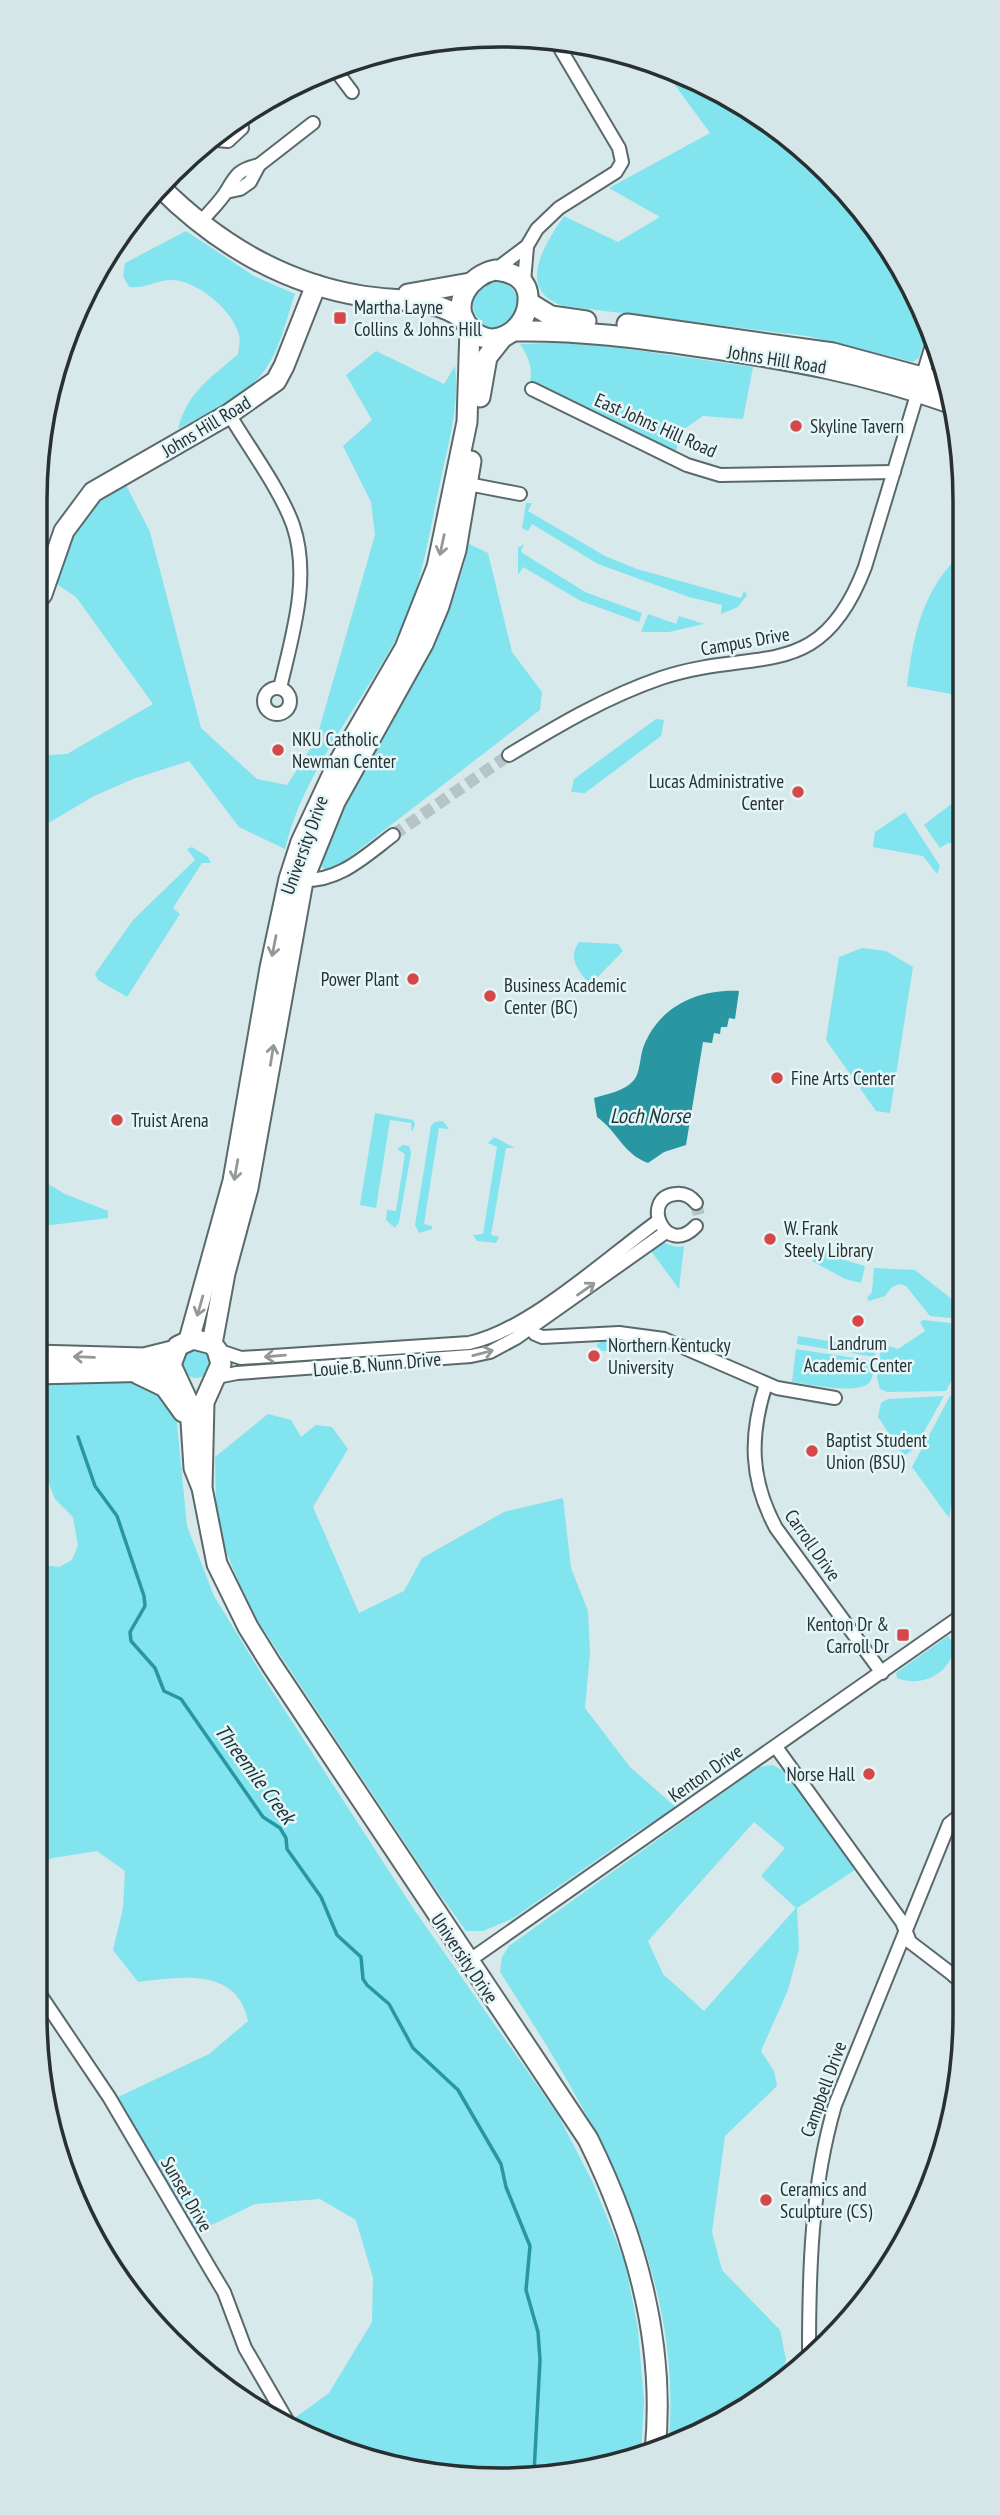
<svg xmlns="http://www.w3.org/2000/svg" width="1000" height="2515" font-family="'PT Sans Narrow',sans-serif">
	<style>
		.green { fill: #82e4ee; fill-rule: evenodd }
		.water { fill: #2897a1 }
		.lines { fill: none; stroke-linecap: round; stroke-linejoin: round }
		.stream { stroke: #2897a1; stroke-width: 3.5 }
		.street-tunnel { stroke: #b5c4c6; stroke-width: 12; stroke-dasharray: 12 6; stroke-linecap: butt }
		.street-casing { stroke: #5a696b; stroke-width: 16 }
		.secondary-casing { stroke: #5a696b; stroke-width: 23 }
		.street { stroke: #fff; stroke-width: 12 }
		.secondary { stroke: #fff; stroke-width: 19 }
		.oneway { stroke: #949898 }
		.poi-dot { fill: #d64748; stroke: #e5f6f8; stroke-width: 2.5 }
		.labels { text-anchor: middle; stroke-width: 5; stroke-linejoin: round; paint-order: stroke }
		.poi-label { font-size: 19px; fill: #293031; stroke: #e5f6f8; text-anchor: start }
		.street-label { font-size: 19px; fill: #293031; stroke: #e5f6f8 }
		.water-label { font-size: 21px; font-style: italic; fill: #1c3436; stroke: #e5f6f8 }
		.rim { fill: none; stroke: #293031; stroke-width: 3.5 }
	</style>
	<rect width="100%" height="100%" fill="#d8e9eb"/>
	<g class="green">
		<path d="M 661,66 L 758,113 L 850,194 L 917,295 L 928,329 L 919,358 L 913,362 L 807,336 L 564,306 C 514,290 545,244 564,216 L 618,242 L 660,217 L 609,188 L 710,133 Z"/>
		<path d="M 186,231 L 254,276 L 295,294 C 286,320 279,354 261,375 C 240,400 205,414 178,429 C 187,392 211,378 238,354 C 239,347 241,338 238,332 C 230,308 197,281 172,280 C 156,280 145,289 129,287 L 123,276 L 125,263 Z"/>
		<circle cx="496" cy="305" r="23"/>
		<path d="M 579,342 L 753,367 L 743,419 L 703,416 L 680,432 L 676,452 L 530,382 C 533,367 528,356 520,344 Z"/>
		<path d="M 376,351 L 444,384 L 455,366 C 460,407 447,448 439,488 C 429,534 422,584 402,627 C 366,700 304,768 285,849 L 239,827 L 189,761 L 133,779 L 94,796 L 35,831 L 35,756 L 67,754 L 153,704 L 76,597 L 52,581 C 73,530 76,513 123,479 L 150,532 L 201,728 L 257,779 L 287,785 L 316,740 L 375,535 L 371,502 L 343,446 L 372,420 L 346,375 Z"/>
		<polygon points="526,503 532,503 528,511 605,556 637,569 741,598 744,591 747,595 738,607 721,614 722,605 689,597 598,564 532,524 528,531 522,528"/>
		<path d="M 469,544 L 488,553 L 512,652 L 542,692 L 540,710 L 334,869 L 326,870 L 321,866 L 322,860 C 328,843 333,826 341,810 C 384,720 448,644 469,544 Z"/>
		<polygon points="524,544 521,552 585,592 642,613 639,622 581,601 523,567 518,575 518,548"/>
		<path d="M 961,554 L 962,696 L 907,686 C 913,636 922,590 961,554 Z"/>
		<polygon points="648,614 676,624 679,616 704,624 669,632 641,632"/>
		<polygon points="656,719 664,720 661,736 585,793 571,792 574,779"/>
		<polygon points="959,798 962,802 962,845 948,843 940,848 924,825"/>
		<polygon points="905,812 940,866 937,874 923,856 873,847 875,832"/>
		<polygon points="192,847 208,857 211,863 202,863 173,908 180,914 127,997 98,980 95,974 133,920 195,860 187,849"/>
		<path d="M 579,942 L 618,944 L 623,951 L 590,985 C 579,971 567,959 579,942 Z"/>
		<polygon points="862,948 886,951 913,967 890,1113 876,1111 826,1040 839,957"/>
		<polygon points="375,1113 413,1120 415,1124 412,1132 411,1123 390,1120 376,1208 360,1205"/>
		<polygon points="443,1121 449,1129 439,1128 424,1224 432,1226 432,1229 419,1233 415,1225 431,1126 435,1122"/>
		<polygon points="494,1137 515,1148 506,1148 491,1235 499,1237 496,1243 477,1241 473,1235 483,1234 497,1147 488,1143"/>
		<polygon points="403,1145 409,1146 411,1153 399,1222 395,1228 386,1220 387,1210 396,1211 405,1154 397,1149"/>
		<polygon points="35,1176 65,1194 108,1211 108,1218 35,1227"/>
		<polygon points="662,1242 676,1247 684,1246 679,1289 651,1251"/>
		<polygon points="822,1247 844,1260 865,1266 861,1283 845,1279 812,1261"/>
		<polygon points="874,1268 915,1270 963,1308 960,1319 930,1316 906,1286 899,1284 892,1287 885,1296 869,1301 867,1298 872,1292"/>
		<polygon points="923,1320 960,1324 963,1358 946,1391 887,1392 880,1389 877,1378 881,1344 898,1349 925,1331 920,1322"/>
		<polygon points="798,1336 872,1348 873,1342 877,1343 875,1357 797,1344"/>
		<polygon points="602,1341 654,1344 657,1349 645,1353 602,1351 596,1345"/>
		<circle cx="196" cy="1363" r="15"/>
		<path d="M 796,1349 L 874,1361 C 873,1369 874,1377 869,1383 C 858,1395 808,1384 792,1382 Z"/>
		<path d="M 35,1382 L 134,1382 L 164,1394 L 176,1413 L 187,1526 L 214,1596 L 269,1686 L 413,1908 L 558,2115 L 593,2183 L 625,2262 L 638,2329 L 644,2401 L 641,2456 L 591,2471 L 439,2476 L 351,2455 L 309,2437 L 292,2420 L 329,2393 L 372,2322 L 373,2278 L 356,2220 L 320,2199 L 255,2204 L 195,2233 L 116,2098 L 209,2054 L 248,2021 C 237,1967 181,1977 138,1982 L 113,1950 L 123,1908 L 125,1871 L 97,1851 L 53,1858 L 35,1865 L 35,1564 L 59,1567 L 72,1560 L 78,1545 L 73,1517 L 55,1499 L 35,1448 Z"/>
		<polygon points="963,1395 964,1431 949,1518 912,1467 950,1396"/>
		<polygon points="944,1396 915,1448 904,1456 878,1417 881,1403 888,1399"/>
		<polygon points="268,1414 291,1420 301,1437 316,1425 332,1427 348,1449 313,1507 359,1613 404,1591 422,1558 504,1512 563,1498 571,1568 588,1611 590,1654 585,1708 630,1767 678,1809 641,1829 512,1919 483,1931 466,1931 431,1882 249,1608 226,1551 216,1507 215,1457"/>
		<path d="M 948,1636 L 955,1646 C 950,1674 922,1688 897,1678 L 896,1673 Z"/>
		<path d="M 773,1765 L 787,1773 L 855,1870 L 797,1908 L 799,1949 L 788,1990 L 761,2051 L 774,2071 L 777,2086 L 725,2136 L 712,2232 L 722,2270 L 780,2330 L 786,2359 L 782,2379 L 758,2402 L 668,2448 C 687,2271 592,2114 500,1972 L 502,1957 L 509,1946 L 759,1767 ZM 754,1822 L 785,1848 L 761,1876 L 796,1908 L 704,2011 L 663,1974 L 648,1941 Z"/>
	</g>
	<path class="water" d="M 739,991 L 735,1019 L 729,1018 L 727,1027 L 721,1027 L 720,1034 L 714,1033 L 712,1043 L 703,1042 L 686,1145 L 664,1152 L 648,1163 C 622,1153 619,1133 597,1117 L 594,1098 C 607,1094 625,1091 634,1080 C 640,1073 640,1057 643,1048 C 658,1007 697,989 739,991 Z"/>
	<g class="lines">
		<polyline class="stream" points="78,1437 95,1486 117,1516 144,1596 145,1606 130,1632 131,1641 155,1668 164,1691 181,1699 263,1817 280,1828 286,1838 287,1849 321,1897 337,1935 361,1957 363,1979 367,1985 389,2004 413,2048 458,2090 501,2164 506,2187 530,2246 526,2290 538,2332 540,2360 534,2473"/>
		<g class="street-tunnel">
			<polyline points="393,835 509,755"/>
			<polyline points="696,1203 699,1216 696,1226"/>
		</g>
		<g class="street-casing">
			<g id="street">
				<polyline points="334,68 352,92"/>
				<polyline points="212,135 217,140 228,141 242,128 240,117"/>
				<polyline points="226,192 240,189 250,182 259,165 313,123"/>
				<path d="M 200,223 C 208,213 219,203 226,192 C 236,175 238,170 259,165"/>
				<polyline points="495,270 527,246 537,229 559,208 616,172 622,162 619,148 561,50 561,39"/>
				<polyline points="524,282 527,246"/>
				<polyline points="532,389 687,465 720,475 894,472"/>
				<path d="M 229,414 C 249,448 280,489 293,525 C 311,578 292,636 280,688"/>
				<polyline points="468,484 520,494"/>
				<circle cx="277" cy="701" r="13"/>
				<path d="M 509,755 C 559,725 606,697 661,678 C 757,646 820,686 865,567 L 932,345"/>
				<path d="M 299,880 C 338,883 364,857 393,835"/>
				<path d="M 696,1203 C 691,1197 685,1193 676,1194 C 639,1197 665,1259 696,1226"/>
				<polyline points="526,1321 535,1334 542,1337 619,1333 664,1339 777,1388 835,1398"/>
				<path d="M 217,1350 L 241,1358 L 469,1343 C 528,1331 607,1258 658,1221"/>
				<polyline points="217,1377 237,1373 471,1356 490,1352 516,1338 666,1232"/>
				<path d="M 766,1384 C 749,1436 750,1480 776,1528 L 882,1673"/>
				<polyline points="776,1747 902,1922 910,1942 965,1984"/>
				<polyline points="964,1789 961,1801 964,1810"/>
				<polyline points="467,1962 964,1614"/>
				<polyline points="954,1976 965,1966"/>
				<polyline points="35,1987 109,2097 212,2272 224,2292 245,2348 292,2429"/>
				<path d="M 809,2354 C 809,2270 811,2187 835,2105 L 949,1824 L 964,1812"/>
			</g>
		</g>
		<g class="secondary-casing">
			<g id="secondary">
				<path d="M 159,186 C 215,242 282,283 362,296 C 399,302 432,297 464,319"/>
				<path d="M 495,270 C 515,272 530,281 528,303 C 525,332 491,353 469,327 C 449,304 470,275 495,270 Z"/>
				<polyline points="408,294 470,283"/>
				<polyline points="528,302 551,316 586,321"/>
				<polyline points="627,324 833,353 944,383"/>
				<path d="M 517,331 C 579,330 640,338 702,347 C 787,359 869,374 950,403"/>
				<polyline points="480,397 487,357 502,338"/>
				<polyline points="35,603 42,594 64,531 93,492 229,414 276,381 284,366 316,285"/>
				<polyline points="189,1340 233,1181 270,968 289,879 301,842 336,767 405,648 437,567 467,422 470,328"/>
				<polyline points="212,1344 225,1273 248,1188 303,881 335,802 423,644 439,606 456,550 471,461"/>
				<polyline points="35,1355 144,1358 176,1350"/>
				<polyline points="35,1374 158,1371 174,1374"/>
				<polyline points="138,1374 165,1387 183,1412"/>
				<path d="M 202,1488 L 204,1402 L 221,1364 L 217,1350 L 212,1344 L 193,1339 L 178,1346 L 171,1365 L 190,1406 L 194,1468 L 202,1488 L 217,1564 L 248,1627 L 271,1664 L 588,2139 C 636,2236 666,2342 655,2452"/>
			</g>
		</g>
		<use href="#street" class="street"/>
		<use href="#secondary" class="secondary"/>
	</g>
	<defs><path id="oneway-shaft" d="M-6 0H5M1.5-3L5.5 0L1.5 3" fill="none" stroke-width="1.6" stroke-linecap="round" stroke-linejoin="round" transform="scale(1.75)"/></defs>
	<g class="oneway">
		<use href="#oneway-shaft" transform="translate(442 545) rotate(102)"/>
		<use href="#oneway-shaft" transform="translate(274 946) rotate(101)"/>
		<use href="#oneway-shaft" transform="translate(272 1055) rotate(-81)"/>
		<use href="#oneway-shaft" transform="translate(236 1170) rotate(100)"/>
		<use href="#oneway-shaft" transform="translate(586 1289) rotate(-35)"/>
		<use href="#oneway-shaft" transform="translate(200 1306) rotate(106)"/>
		<use href="#oneway-shaft" transform="translate(483 1353) rotate(-15)"/>
		<use href="#oneway-shaft" transform="translate(275 1356) rotate(175)"/>
		<use href="#oneway-shaft" transform="translate(84 1357) rotate(-178)"/>
	</g>
	<g class="poi-dot">
		<rect x="333" y="311" width="14" height="14" rx="3.5"/>
		<circle cx="796" cy="426" r="7"/>
		<circle cx="278" cy="750" r="7"/>
		<circle cx="798" cy="792" r="7"/>
		<circle cx="413" cy="979" r="7"/>
		<circle cx="490" cy="996" r="7"/>
		<circle cx="777" cy="1078" r="7"/>
		<circle cx="117" cy="1120" r="7"/>
		<circle cx="770" cy="1239" r="7"/>
		<circle cx="858" cy="1321" r="7"/>
		<circle cx="594" cy="1356" r="7"/>
		<circle cx="812" cy="1451" r="7"/>
		<rect x="896" y="1628" width="14" height="14" rx="3.5"/>
		<circle cx="869" cy="1774" r="7"/>
		<circle cx="766" cy="2200" r="7"/>
	</g>
	<g class="labels">
		<g class="poi-label">
			<text x="354" y="314">Martha Layne<tspan x="354" dy="22">Collins &amp; Johns Hill</tspan></text>
			<text x="810" y="433">Skyline Tavern</text>
			<text x="292" y="746">NKU Catholic<tspan x="292" dy="22">Newman Center</tspan></text>
			<text x="784" y="788" text-anchor="end">Lucas Administrative<tspan x="784" dy="22">Center</tspan></text>
			<text x="399" y="986" text-anchor="end">Power Plant</text>
			<text x="504" y="992">Business Academic<tspan x="504" dy="22">Center (BC)</tspan></text>
			<text x="791" y="1085">Fine Arts Center</text>
			<text x="131" y="1127">Truist Arena</text>
			<text x="784" y="1235">W. Frank<tspan x="784" dy="22">Steely Library</tspan></text>
			<text x="858" y="1350" text-anchor="middle">Landrum<tspan x="858" dy="22">Academic Center</tspan></text>
			<text x="608" y="1352">Northern Kentucky<tspan x="608" dy="22">University</tspan></text>
			<text x="826" y="1447">Baptist Student<tspan x="826" dy="22">Union (BSU)</tspan></text>
			<text x="889" y="1631" text-anchor="end">Kenton Dr &amp;<tspan x="889" dy="22">Carroll Dr</tspan></text>
			<text x="855" y="1781" text-anchor="end">Norse Hall</text>
			<text x="780" y="2196">Ceramics and<tspan x="780" dy="22">Sculpture (CS)</tspan></text>
		</g>
		<g class="street-label">
			<text transform="translate(777 359) rotate(9)" y="7">Johns Hill Road</text>
			<text transform="translate(656 425) rotate(24)" y="7">East Johns Hill Road</text>
			<text transform="translate(206 426) rotate(-31)" y="7">Johns Hill Road</text>
			<text transform="translate(745 641) rotate(-10)" y="7">Campus Drive</text>
			<text transform="translate(304 845) rotate(-70)" y="7">University Drive</text>
			<text transform="translate(377 1364) rotate(-5)" y="7">Louie B. Nunn Drive</text>
			<text transform="translate(813 1545) rotate(55)" y="7">Carroll Drive</text>
			<text transform="translate(705 1773) rotate(-35)" y="7">Kenton Drive</text>
			<text transform="translate(465 1958) rotate(56)" y="7">University Drive</text>
			<text transform="translate(823 2089) rotate(-70)" y="7">Campbell Drive</text>
			<text transform="translate(187 2194) rotate(60)" y="7">Sunset Drive</text>
		</g>
		<g class="water-label">
			<text x="650" y="1123">Loch Norse</text>
			<text transform="translate(255 1774) rotate(53)" y="7">Threemile Creek</text>
		</g>
	</g>
	<path d="M0 0H1000V2515H0ZM500 47H500A453 453 0 0 1 953 500V2015A453 453 0 0 1 500 2468H500A453 453 0 0 1 47 2015V500A453 453 0 0 1 500 47Z" fill="#d6e6e8" fill-rule="evenodd"/>
	<path class="rim" d="M500 47H500A453 453 0 0 1 953 500V2015A453 453 0 0 1 500 2468H500A453 453 0 0 1 47 2015V500A453 453 0 0 1 500 47Z"/>
</svg>
